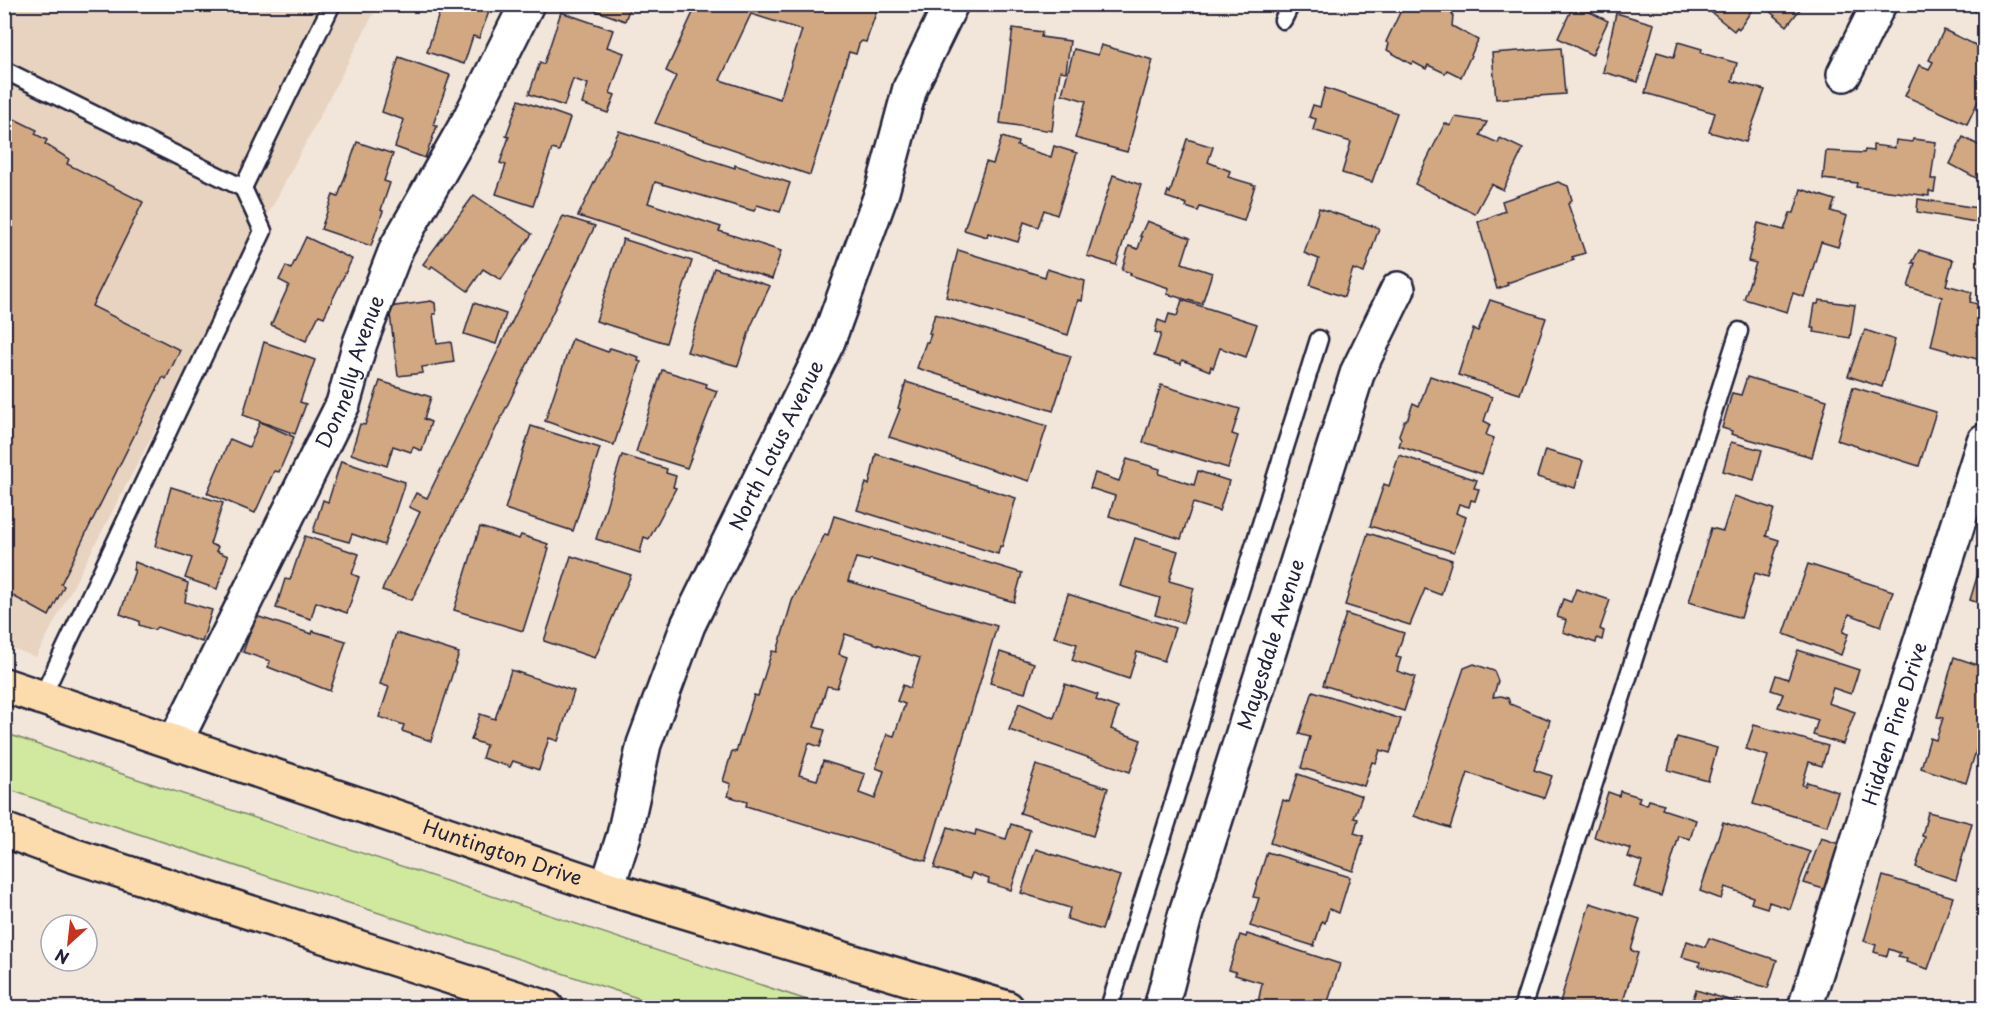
<svg xmlns="http://www.w3.org/2000/svg" width="1989" height="1012" font-family="'Playpen Sans',sans-serif">
	<style>
		.built { fill: #e8d3c0 }
		.green { fill: #d1e99e; stroke: #7a866c; stroke-width: 1.5 }
		.building { fill: #d2a883; stroke: #22223b; stroke-width: 1.5; fill-rule: evenodd }
		.lines { fill: none; stroke-linecap: round; stroke-linejoin: round }
		.service-casing { stroke: #22223b; stroke-width: 21 }
		.minor-casing { stroke: #22223b; stroke-width: 38 }
		.primary-casing { stroke: #22223b; stroke-width: 38 }
		.service { stroke: #fff; stroke-width: 16 }
		.minor { stroke: #fff; stroke-width: 33 }
		.primary { stroke: #fcdcac; stroke-width: 33 }
		.labels { text-anchor: middle; stroke-width: 6; stroke-linejoin: round; paint-order: stroke }
		.street-label { font-size: 20px; fill: #22223b; stroke: #fff }
	</style>
	<rect width="100%" height="100%" fill="#f2e5da"/>
	<filter id="ink" filterUnits="userSpaceOnUse"><feTurbulence type="fractalNoise" baseFrequency=".0167" numOctaves="2"/><feDisplacementMap in="SourceGraphic" scale="12" xChannelSelector="R" yChannelSelector="G"/><feConvolveMatrix kernelMatrix="1 2 1 2 8 2 1 2 1" color-interpolation-filters="sRGB"/></filter>
	<g filter="url(#ink)">
		<polygon class="built" points="4,5 378,5 36,657 4,645"/>
		<polygon class="green" points="5,733 98,766 828,1007 665,1007 81,815 5,788"/>
		<g class="building">
			<polygon points="442,4 492,4 479,38 473,36 464,64 427,52"/>
			<polygon points="578,4 631,4 625,21"/>
			<path d="M 697,4 L 879,4 L 866,42 L 862,41 L 859,44 L 856,54 L 849,52 L 810,175 L 655,123 L 676,76 L 666,71 ZM 751,14 L 802,30 L 780,99 L 720,80 Z"/>
			<polygon points="1404,4 1447,4 1453,16 1452,26 1478,40 1461,77 1447,70 1445,73 1428,65 1426,69 1413,62 1411,64 1387,50 1389,44 1386,42"/>
			<polygon points="1574,4 1608,21 1592,55 1558,38"/>
			<polygon points="1701,4 1750,4 1754,7 1739,29 1737,27 1734,31"/>
			<polygon points="1761,4 1804,4 1787,26"/>
			<polygon points="1955,4 1984,4 1984,16 1965,6 1963,9"/>
			<polygon points="561,12 613,30 607,47 624,53 610,93 615,95 608,113 582,104 588,84 573,79 564,106 529,94 540,62 544,64"/>
			<polygon points="1616,13 1654,24 1638,82 1603,72"/>
			<polygon points="1013,28 1042,32 1041,37 1070,41 1066,72 1060,71 1052,131 1000,123"/>
			<polygon points="1944,30 1984,49 1984,89 1967,124 1905,96 1919,65 1929,69 1933,62 1929,60"/>
			<polygon points="1678,42 1702,49 1701,53 1737,63 1732,81 1765,90 1746,142 1709,132 1715,113 1645,93 1657,52 1674,57"/>
			<polygon points="1101,45 1153,60 1127,152 1075,138 1086,101 1062,94 1074,49 1098,55"/>
			<polygon points="1561,48 1565,94 1496,99 1492,53"/>
			<polygon points="399,57 450,75 433,125 437,126 425,158 395,147 404,120 382,112"/>
			<polygon points="1325,88 1397,113 1372,182 1342,173 1351,142 1313,130 1316,119 1309,117 1313,105 1320,107"/>
			<polygon points="519,100 570,118 559,151 552,149 533,206 496,194 506,165 500,163 509,137 506,136"/>
			<polygon points="4,114 37,130 35,134 47,140 45,144 69,159 67,164 143,202 92,306 180,350 166,379 163,377 61,584 64,586 49,616 4,591"/>
			<polygon points="1455,117 1487,122 1480,135 1498,143 1500,138 1523,149 1503,190 1491,184 1475,214 1415,184 1445,123 1450,126"/>
			<polygon points="619,131 735,168 735,165 790,183 780,212 757,205 754,211 655,182 648,203 721,227 719,231 781,251 772,279 578,216"/>
			<polygon points="1002,137 1018,142 1017,146 1051,157 1054,146 1077,153 1057,215 1044,210 1038,227 1024,222 1018,242 988,233 987,237 964,230 986,162 993,164"/>
			<polygon points="1963,137 1984,148 1984,166 1978,179 1950,164"/>
			<polygon points="1187,139 1213,147 1208,162 1230,171 1228,177 1255,185 1244,221 1200,207 1198,211 1186,207 1187,204 1166,197 1168,191 1170,193"/>
			<polygon points="1913,139 1936,142 1931,179 1936,179 1934,192 1929,191 1929,196 1856,187 1857,183 1823,179 1826,151 1864,153 1865,150 1873,151 1873,145 1895,148 1896,140 1912,142"/>
			<polygon points="357,142 393,154 384,181 390,183 381,210 383,211 371,246 321,229 333,195 338,197"/>
			<polygon points="1113,175 1141,185 1116,265 1087,256"/>
			<polygon points="1558,182 1568,186 1572,200 1568,204 1585,253 1572,257 1574,260 1507,283 1508,285 1497,289 1478,222 1505,211 1502,201"/>
			<polygon points="1801,189 1835,200 1831,211 1847,216 1838,247 1821,242 1804,297 1793,293 1787,312 1744,299 1756,263 1748,261 1758,223 1784,230 1790,213 1794,213"/>
			<polygon points="474,195 532,234 501,280 483,269 468,291 432,266 430,269 423,264"/>
			<polygon points="1918,199 1984,209 1984,250 1978,249 1984,227 1981,227 1981,223 1917,212"/>
			<polygon points="1319,208 1379,228 1364,273 1353,269 1344,297 1310,285 1319,259 1304,253"/>
			<polygon points="563,216 595,226 412,600 382,590 420,512 409,507 416,493 427,498"/>
			<polygon points="1147,221 1190,238 1182,263 1212,273 1202,304 1167,294 1169,288 1130,275 1131,273 1122,270 1129,246 1138,249 1142,237 1140,236"/>
			<polygon points="306,237 352,259 324,317 319,315 306,341 271,325 289,285 279,280 286,266 291,269"/>
			<polygon points="623,239 692,261 666,343 596,321"/>
			<polygon points="958,250 1045,277 1047,269 1085,281 1082,301 1078,300 1068,335 946,297"/>
			<polygon points="1919,250 1953,260 1946,285 1972,292 1970,302 1984,306 1984,361 1931,346 1942,297 1908,287 1915,263 1912,263"/>
			<polygon points="714,268 770,286 751,326 738,366 687,352"/>
			<polygon points="1182,300 1257,324 1246,357 1220,348 1213,368 1211,366 1210,371 1182,360 1181,364 1154,356 1161,334 1155,332 1158,320 1166,323 1169,314 1177,316"/>
			<polygon points="1490,300 1546,318 1520,394 1458,375 1473,329 1478,331"/>
			<polygon points="1819,300 1855,305 1850,338 1814,332 1815,328 1811,328 1815,304 1818,304"/>
			<polygon points="431,301 435,303 436,314 433,314 437,344 451,342 454,362 422,367 423,373 398,376 389,307"/>
			<polygon points="474,303 506,314 496,344 464,334"/>
			<polygon points="935,314 1071,356 1053,411 917,368 926,342 928,342 931,334 929,333"/>
			<polygon points="1865,330 1895,340 1882,387 1848,376"/>
			<polygon points="572,339 608,352 610,348 639,357 638,361 641,362 614,445 545,421"/>
			<polygon points="264,342 315,360 300,402 306,404 295,434 243,415"/>
			<polygon points="662,370 707,384 706,387 717,391 687,468 636,452"/>
			<polygon points="1430,376 1492,397 1484,421 1490,424 1486,435 1494,438 1482,474 1399,446 1401,440 1399,435 1404,421 1408,418 1413,403 1419,406"/>
			<polygon points="1747,377 1827,400 1812,457 1731,434 1732,431 1722,428 1732,393 1741,395"/>
			<polygon points="380,381 431,397 424,419 431,422 422,451 413,447 411,452 393,446 387,466 351,454 360,424 365,425"/>
			<polygon points="906,382 1047,426 1029,481 889,437 900,409 898,408"/>
			<polygon points="1161,385 1240,409 1232,434 1238,436 1228,468 1143,442"/>
			<polygon points="1853,387 1936,412 1919,466 1837,440"/>
			<polygon points="260,422 294,437 279,472 274,471 255,513 207,493 230,439 249,447"/>
			<polygon points="531,426 600,448 573,531 505,509"/>
			<polygon points="1731,442 1762,450 1754,480 1723,471"/>
			<polygon points="1545,450 1583,461 1575,488 1537,477"/>
			<polygon points="876,454 1016,498 1002,547 1000,546 998,554 857,510 866,483 869,485"/>
			<polygon points="622,455 667,469 666,473 676,476 673,487 676,488 649,539 644,537 640,553 596,539"/>
			<polygon points="1399,455 1477,480 1474,488 1479,489 1475,501 1471,500 1469,507 1459,504 1456,513 1466,517 1454,552 1370,526 1384,484 1389,486"/>
			<polygon points="1127,459 1160,469 1159,474 1194,485 1198,471 1229,481 1219,511 1193,503 1181,539 1109,516 1115,496 1090,488 1095,473 1119,481"/>
			<polygon points="341,461 405,482 384,545 352,534 349,542 313,532 323,500 328,502"/>
			<polygon points="171,487 223,503 210,544 218,547 216,551 228,556 217,589 185,578 192,558 155,546"/>
			<polygon points="1734,496 1774,509 1766,536 1779,540 1768,577 1755,573 1741,618 1689,602 1711,528 1723,531"/>
			<path d="M 834,516 L 1022,573 L 1014,602 L 870,559 L 869,561 L 856,558 L 848,581 L 997,626 L 926,861 L 746,806 L 747,802 L 728,796 L 731,784 L 723,781 L 732,751 L 736,752 L 754,695 L 758,696 L 772,651 L 777,652 L 792,601 L 825,534 L 828,535 ZM 845,634 L 920,658 L 910,688 L 903,685 L 897,701 L 905,704 L 894,736 L 887,734 L 876,768 L 884,771 L 875,799 L 859,793 L 865,774 L 823,761 L 817,780 L 799,775 L 809,743 L 820,747 L 825,730 L 814,727 L 827,686 L 837,688 L 847,657 L 839,654 Z"/>
			<polygon points="480,527 519,539 521,535 548,544 546,548 549,549 523,631 454,610"/>
			<polygon points="1368,533 1452,560 1441,595 1425,589 1410,625 1345,605"/>
			<polygon points="305,536 359,554 352,574 359,577 347,613 316,602 311,619 276,608 285,579 290,580"/>
			<polygon points="1135,538 1178,551 1169,581 1194,588 1183,623 1155,615 1160,598 1120,586"/>
			<polygon points="1984,554 1984,605 1970,600"/>
			<polygon points="571,556 631,575 595,658 544,641"/>
			<polygon points="135,562 188,583 185,602 212,610 202,642 157,627 154,630 139,625 139,621 120,614 135,570 133,570"/>
			<polygon points="1808,564 1893,591 1881,626 1849,614 1843,632 1848,634 1841,655 1784,634"/>
			<polygon points="1576,589 1610,600 1600,629 1604,631 1602,640 1597,638 1596,643 1563,632 1566,620 1557,617 1563,599 1571,602"/>
			<polygon points="1068,594 1175,628 1164,661 1137,652 1129,679 1072,660 1077,644 1054,637"/>
			<polygon points="1346,614 1404,633 1396,657 1401,658 1397,671 1415,677 1404,711 1323,685"/>
			<polygon points="256,616 312,634 313,631 346,641 330,691 268,667 270,661 243,652"/>
			<polygon points="396,633 459,653 431,741 402,731 404,725 379,717 389,687 380,684"/>
			<polygon points="1798,650 1859,670 1851,694 1833,688 1828,703 1855,712 1843,744 1813,735 1818,720 1778,707 1783,694 1771,690 1776,675 1788,679"/>
			<polygon points="1000,652 1034,663 1025,693 990,683"/>
			<polygon points="1954,657 1984,667 1984,725 1966,783 1921,768 1930,738 1936,740 1943,718 1937,717"/>
			<polygon points="1474,664 1494,671 1498,681 1493,697 1501,696 1508,698 1510,704 1550,720 1534,770 1552,776 1544,798 1468,773 1450,828 1414,816 1464,668"/>
			<polygon points="511,670 574,691 558,741 549,738 539,770 513,761 510,767 482,758 486,745 471,740 480,714 495,719"/>
			<polygon points="1065,684 1098,695 1096,700 1118,708 1111,729 1141,740 1130,772 1009,730 1019,703 1054,718"/>
			<polygon points="1313,691 1401,719 1390,753 1380,750 1376,763 1372,762 1364,786 1301,768 1310,737 1299,734"/>
			<polygon points="1754,725 1828,746 1822,766 1809,762 1802,785 1805,786 1807,782 1838,792 1827,826 1753,804 1768,756 1746,749"/>
			<polygon points="1677,737 1717,748 1708,781 1668,770"/>
			<polygon points="1036,765 1108,788 1093,836 1020,813"/>
			<polygon points="1298,774 1362,796 1354,818 1358,819 1354,833 1364,836 1353,871 1270,843 1283,800 1289,802"/>
			<polygon points="1620,791 1640,797 1638,802 1647,805 1649,800 1664,804 1662,809 1696,820 1690,839 1679,836 1661,896 1634,887 1642,862 1628,857 1631,849 1594,837 1608,792 1619,796"/>
			<polygon points="1928,812 1972,823 1956,880 1916,867 1925,837 1922,836"/>
			<polygon points="1723,822 1810,852 1790,909 1769,902 1767,908 1751,903 1753,897 1725,887 1721,899 1700,891"/>
			<polygon points="1011,824 1030,830 1011,890 988,883 989,879 972,873 970,879 934,868 948,827 975,835 976,830 1006,839"/>
			<polygon points="1821,838 1845,846 1830,891 1804,883"/>
			<polygon points="1036,849 1120,876 1102,930 1067,919 1070,908 1021,893"/>
			<polygon points="1267,852 1350,877 1339,913 1329,909 1325,923 1322,921 1314,946 1250,926 1259,898 1253,897"/>
			<polygon points="1883,876 1953,897 1928,969 1906,962 1907,959 1898,957 1900,953 1889,949 1887,956 1874,952 1876,945 1864,941"/>
			<polygon points="1590,903 1640,919 1631,950 1638,953 1621,1008 1577,1008 1560,1002"/>
			<polygon points="1247,934 1340,964 1326,1008 1257,1008 1262,983 1235,975 1236,972 1229,970 1240,935 1246,937"/>
			<polygon points="1709,938 1777,960 1768,988 1699,966 1700,962 1682,957 1687,941 1705,947"/>
			<polygon points="1696,990 1752,1007 1752,1008 1690,1008"/>
		</g>
		<g class="lines">
			<g class="service-casing">
				<g id="service">
					<polyline points="1283,20 1291,4"/>
					<polyline points="4,70 243,188 332,4"/>
					<polyline points="42,697 263,231 243,188"/>
					<polyline points="1109,1008 1319,339"/>
					<polyline points="1522,1008 1739,331"/>
				</g>
			</g>
			<g class="minor-casing">
				<g id="minor">
					<polyline points="1844,74 1879,4"/>
					<path id="s1" d="M 175,742 L 343,404 L 360,343 L 397,247 L 468,122 L 527,4"/>
					<path id="s2" d="M 607,888 L 624,835 L 644,744 L 688,625 L 828,341 L 882,192 L 910,88 L 951,4"/>
					<path id="s3" d="M 1161,1008 L 1185,916 L 1358,371 L 1398,289"/>
					<path id="s4" d="M 1805,1008 L 1984,441"/>
				</g>
			</g>
			<g class="primary-casing">
				<g id="primary">
					<path id="s5" d="M 4,685 L 607,888 L 1007,1008"/>
					<polyline points="4,830 72,855 547,1008"/>
				</g>
			</g>
			<use href="#service" class="service"/>
			<use href="#minor" class="minor"/>
			<use href="#primary" class="primary"/>
		</g>
	</g>
	<g class="labels">
		<g class="street-label">
			<text dy="7" stroke="none"><textPath href="#s1" startOffset="410">Donnelly Avenue</textPath></text>
			<text dy="7" stroke="none"><textPath href="#s2" startOffset="476">North Lotus Avenue</textPath></text>
			<text dy="7" stroke="none"><textPath href="#s3" startOffset="380">Mayesdale Avenue</textPath></text>
			<text dy="7" stroke="none"><textPath href="#s4" startOffset="298">Hidden Pine Drive</textPath></text>
			<text dy="7" stroke="none"><textPath href="#s5" startOffset="526">Huntington Drive</textPath></text>
		</g>
	</g>
	<rect width="1989" height="1012" fill="none" stroke="#fff" stroke-width="24"/>
	<rect x="12" y="12" width="1965" height="988" fill="none" stroke="#22223b" stroke-width="2" filter="url(#ink)"/>
	<g transform="translate(69 943) rotate(207)"><circle r="28" fill="#ffffff" stroke="#a7a7b1" stroke-width="1.5"/>
	<path d="M0-4.5L10 22L0 15L-10 22Z" fill="#c8321e"/>
	<text y="-9" font-size="16" font-weight="bold" text-anchor="middle" fill="#22223b">N</text>
	</g>
</svg>
